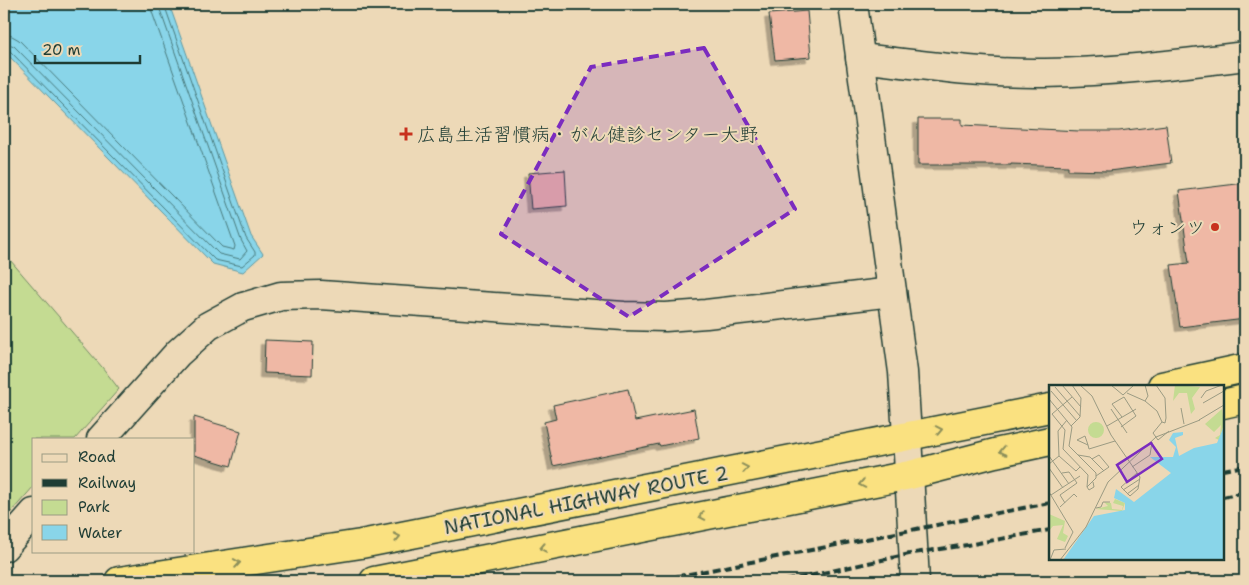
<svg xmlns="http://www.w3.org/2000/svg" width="1249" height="585" font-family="'Shantell Sans','Klee One',sans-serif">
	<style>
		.green { fill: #c4db92; stroke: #728c63 }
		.water { fill: #89d5e9; stroke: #5f98a1 }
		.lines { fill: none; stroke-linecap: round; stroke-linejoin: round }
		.shore { stroke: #497a7c; stroke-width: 1 }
		.building { fill: #efb8a5; stroke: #1f3d34; filter: url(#shadow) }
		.street-casing { stroke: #1f3d34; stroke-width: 31 }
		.secondary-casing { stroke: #1f3d34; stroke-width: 31 }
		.highway-casing { stroke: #1f3d34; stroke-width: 31 }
		.street { stroke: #edd9b7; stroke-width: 28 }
		.secondary { stroke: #edd9b7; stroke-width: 28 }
		.highway { stroke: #fae180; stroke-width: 28 }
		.rail { stroke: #1f3d34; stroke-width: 4; stroke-dasharray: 8 4; stroke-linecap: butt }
		.oneway { stroke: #8c8f5a }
		.marked { fill: #7b2cbf; fill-opacity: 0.2; stroke: #7b2cbf; stroke-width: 4; stroke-dasharray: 10 6; stroke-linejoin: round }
		.poi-dot { fill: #c8321e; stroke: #edd9b7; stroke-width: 2 }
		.labels { text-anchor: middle; stroke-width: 4; stroke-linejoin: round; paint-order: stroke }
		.poi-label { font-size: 19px; fill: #1f3d34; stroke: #edd9b7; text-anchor: start }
		.street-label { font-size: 19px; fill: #1f3d34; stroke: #edd9b7 }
		.inset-road { fill: none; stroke: #9b9b83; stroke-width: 1 }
		.view { fill: #7b2cbf; fill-opacity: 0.15; stroke: #7b2cbf; stroke-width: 2.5 }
		.inset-edge { fill: none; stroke: #1f3d34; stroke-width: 2.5 }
	</style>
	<defs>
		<filter id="shadow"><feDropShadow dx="-4.5" dy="4.5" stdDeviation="0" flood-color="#0004"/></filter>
	</defs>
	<rect width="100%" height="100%" fill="#edd9b7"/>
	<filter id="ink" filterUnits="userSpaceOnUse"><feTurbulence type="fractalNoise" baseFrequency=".02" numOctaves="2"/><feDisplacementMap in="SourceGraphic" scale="10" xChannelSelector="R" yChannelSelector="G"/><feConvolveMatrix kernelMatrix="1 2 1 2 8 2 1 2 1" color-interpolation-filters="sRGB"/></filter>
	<g filter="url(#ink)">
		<polygon class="green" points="4,253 102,367 119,389 75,439 34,439 34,486 4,520"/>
		<polygon class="water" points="4,4 169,4 251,236 263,254 243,272 213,264 4,51"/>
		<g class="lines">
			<g class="shore">
				<polyline points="4,34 12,36 19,40 222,247 234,250 235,246 152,12 151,4"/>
				<polyline points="4,42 14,46 219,254 240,259 247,251 241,240 158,4"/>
				<polyline points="4,48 9,50 215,260 242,266 255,255 255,252 246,238 164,4"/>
			</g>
		</g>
		<g class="building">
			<polygon points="807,11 811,57 775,60 769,14"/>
			<polygon points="918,119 962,119 962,125 1079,131 1119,131 1166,125 1171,163 1109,171 1068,170 1068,166 1011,164 1011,165 918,165"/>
			<polygon points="565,170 567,206 531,209 528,173"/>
			<polygon points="1245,183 1245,319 1180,327 1171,265 1189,263 1179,191"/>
			<polygon points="265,340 313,342 312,375 264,373"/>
			<polygon points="628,389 635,421 694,409 699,438 660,446 659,444 553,466 544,422 556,419 553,405"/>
			<polygon points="194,417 241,431 231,466 194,455"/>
		</g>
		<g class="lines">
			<g class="street-casing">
				<g id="street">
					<path d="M 860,58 C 922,65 983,74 1045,73 C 1112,72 1179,64 1245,56"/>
					<polyline points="907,436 915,581"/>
					<polyline points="101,439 178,353 208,326 243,307 281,296 321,295 624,316 665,317 706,314 892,292"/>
					<polyline points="4,547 34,513"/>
				</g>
			</g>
			<g class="secondary-casing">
				<polyline id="secondary" points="853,4 903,372 907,436"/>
			</g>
			<g class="highway-casing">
				<g id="highway">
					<polyline points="1162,386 1245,368"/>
					<polyline points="1223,404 1245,399"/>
					<polyline points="119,581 361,544 1050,408"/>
					<polyline points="374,581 910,475 995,453 1050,441"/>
				</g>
			</g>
			<use href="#street" class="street"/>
			<use href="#secondary" class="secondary"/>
			<use href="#highway" class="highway"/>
			<g class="rail">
				<polyline points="1223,470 1245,466"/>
				<polyline points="1223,497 1245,492"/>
				<path d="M 653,581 C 785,556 917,528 1050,503"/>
				<polyline points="786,581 914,553 967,545 1050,530"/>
			</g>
		</g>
		<defs><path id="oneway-chevron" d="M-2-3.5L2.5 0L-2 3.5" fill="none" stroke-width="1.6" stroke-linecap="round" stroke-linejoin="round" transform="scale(1.25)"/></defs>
		<g class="oneway">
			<use href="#oneway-chevron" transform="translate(939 430) rotate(-11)"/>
			<use href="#oneway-chevron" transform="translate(1003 451) rotate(168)"/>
			<use href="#oneway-chevron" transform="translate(745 468) rotate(-11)"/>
			<use href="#oneway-chevron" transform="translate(862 484) rotate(169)"/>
			<use href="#oneway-chevron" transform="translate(702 516) rotate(169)"/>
			<use href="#oneway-chevron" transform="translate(397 537) rotate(-11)"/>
			<use href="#oneway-chevron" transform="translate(543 548) rotate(169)"/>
			<use href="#oneway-chevron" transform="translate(237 563) rotate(-9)"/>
		</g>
	</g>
	<path class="marked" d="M 704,48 L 795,209 L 629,317 L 501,234 L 591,67 Z"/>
	<g class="poi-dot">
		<path d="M403.5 126.5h5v5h5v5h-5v5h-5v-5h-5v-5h5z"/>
		<circle cx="1215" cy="227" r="5"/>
	</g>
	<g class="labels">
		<g class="poi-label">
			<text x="417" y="141">広島生活習慣病・がん健診センター大野</text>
			<text x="1205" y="234" text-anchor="end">ウォンツ</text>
		</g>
		<g class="street-label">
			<text transform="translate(586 500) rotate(-11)" y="7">NATIONAL HIGHWAY ROUTE 2</text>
		</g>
	</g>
	<g transform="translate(1049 385)">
		<rect width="175" height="175" fill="#edd9b7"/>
		<path d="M 126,0 L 151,2 L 143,13 L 146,24 L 142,29 L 138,8 L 130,8 L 124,16 ZM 173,24 L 175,39 L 170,55 L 166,53 L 171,50 L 172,40 L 165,47 L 156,39 ZM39 45a8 8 0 1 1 16 0a8 8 0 1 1-16 0ZM 66,114 L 76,118 L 73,126 L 47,124 L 59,121 L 55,117 L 62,118 L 63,124 L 73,125 L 74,121 L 64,118 ZM 0,129 L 16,136 L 14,148 L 19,151 L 16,157 L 8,154 L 14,140 L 4,141 L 0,146 Z" fill="#c4db92"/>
		<path d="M 175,41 L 175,175 L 14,175 L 45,131 L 76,125 L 76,118 L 65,113 L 67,104 L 85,117 L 122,88 L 101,72 L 124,72 L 127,62 L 120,55 L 124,48 L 134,47 L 134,50 L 126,53 L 130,71 L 145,63 L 168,58 Z" fill="#89d5e9"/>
		<path class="inset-road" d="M 13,0 L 32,22M 31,0 L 43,11 L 62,50 L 91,92 L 89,104 L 81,111 L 72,102 L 88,88M 62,0 L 74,10 L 85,0M 96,0 L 99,11 L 96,16 L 108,26 L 113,37M 107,0 L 116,13 L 117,33 L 116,38 L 113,37 L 104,48 L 109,55 L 120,46M 6,2 L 31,31M 2,6 L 28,36M 78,8 L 96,16M 23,12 L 3,29 L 16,45 L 14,64 L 39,90 L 38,102M 152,13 L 157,6 L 173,0M 0,14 L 23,42 L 20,61 L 47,88 L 47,93 L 38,102 L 40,105 L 45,102 L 44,97M 154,18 L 175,6M 132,23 L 135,39M 62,24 L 78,48M 150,35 L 175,20M 22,41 L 31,32 L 32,13 L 23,0M 58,41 L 87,24M 72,42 L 87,31 L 75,12 L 63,19 L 73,32M 39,60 L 28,55 L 36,51 L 39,60 L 40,64 L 66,56M 29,70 L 41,72 L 55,86M 0,71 L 20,99M 10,71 L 27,86 L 31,82M 43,74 L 50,70 L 60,82 L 47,91M 0,79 L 10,71 L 9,46 L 18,35M 83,82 L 101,70 L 103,57M 0,83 L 14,103M 13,88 L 20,87 L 28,98 L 11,110 L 16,118M 74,105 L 91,94M 0,107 L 24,147 L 16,163M 78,109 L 90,100M 2,110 L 31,91M 11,122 L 25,109 L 28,112M 47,123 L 52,122 L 54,117 L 61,117M 1,175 L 5,165 L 17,164M 11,175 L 37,142 L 59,97 L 107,52 L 151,35"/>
		<path class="view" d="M 102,58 L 113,74 L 78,97 L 68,80 Z"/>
		<rect width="175" height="175" class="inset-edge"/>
	</g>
	<rect width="1249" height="585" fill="none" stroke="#edd9b7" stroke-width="20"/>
	<rect x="10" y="10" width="1229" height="565" fill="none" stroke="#1f3d34" stroke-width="2" filter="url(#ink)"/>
	<rect x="32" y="438" width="162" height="115" fill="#edd9b7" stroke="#9b9b83"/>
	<rect x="42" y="454" width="25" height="8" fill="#edd9b7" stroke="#9b9b83"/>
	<text x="78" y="462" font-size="15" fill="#1f3d34">Road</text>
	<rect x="42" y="479" width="25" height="8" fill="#1f3d34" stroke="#9b9b83"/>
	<text x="78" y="488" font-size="15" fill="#1f3d34">Railway</text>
	<rect x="42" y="500" width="25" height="15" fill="#c4db92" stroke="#9b9b83"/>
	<text x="78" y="512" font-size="15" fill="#1f3d34">Park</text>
	<rect x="42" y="525" width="25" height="15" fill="#89d5e9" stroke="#9b9b83"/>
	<text x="78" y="538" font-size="15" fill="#1f3d34">Water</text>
	<path d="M35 55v8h105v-8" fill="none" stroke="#1f3d34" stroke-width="2.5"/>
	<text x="42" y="55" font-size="15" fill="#1f3d34" stroke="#edd9b7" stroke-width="4" paint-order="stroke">20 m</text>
</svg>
